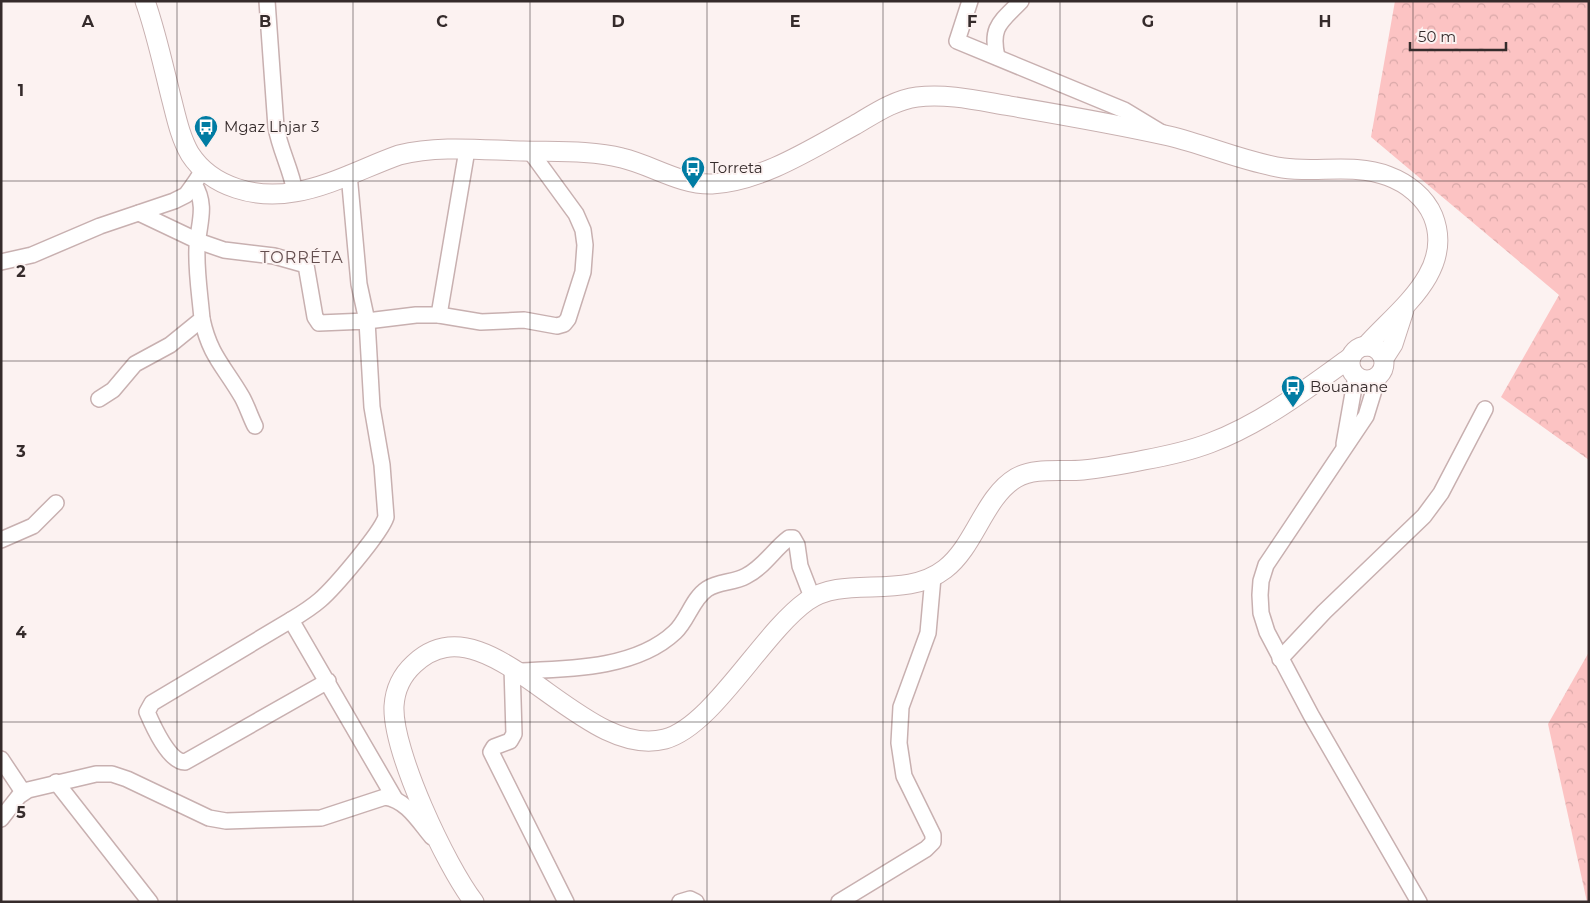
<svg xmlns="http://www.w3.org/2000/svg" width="1590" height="903" font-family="Montserrat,sans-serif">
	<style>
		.forest { fill: url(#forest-crowns) }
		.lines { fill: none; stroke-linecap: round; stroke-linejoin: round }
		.minor-casing { stroke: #c8b0b0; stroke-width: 18 }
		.tertiary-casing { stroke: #c8b0b0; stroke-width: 21 }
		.minor { stroke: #fff; stroke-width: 15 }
		.tertiary { stroke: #fff; stroke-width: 19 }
		.grid { fill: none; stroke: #352b2b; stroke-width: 1; stroke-opacity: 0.55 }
		.labels { text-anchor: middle; stroke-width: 4; stroke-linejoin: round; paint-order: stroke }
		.poi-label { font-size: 15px; fill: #352b2b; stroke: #fcf2f1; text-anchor: start }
		.neighbourhood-label { font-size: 16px; letter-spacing: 1px; fill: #644f4f; stroke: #fcf2f1 }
		.grid-label { font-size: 16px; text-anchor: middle; font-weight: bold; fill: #352b2b; stroke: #fcf2f1; stroke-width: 4; stroke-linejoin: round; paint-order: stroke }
	</style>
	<defs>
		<pattern id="forest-crowns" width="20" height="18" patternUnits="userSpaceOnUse" patternTransform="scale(1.25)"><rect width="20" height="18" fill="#fcc3c3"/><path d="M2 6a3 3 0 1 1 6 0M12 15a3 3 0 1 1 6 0" fill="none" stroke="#d9a8a8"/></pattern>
	</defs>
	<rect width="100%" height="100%" fill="#fcf2f1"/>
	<g class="forest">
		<polygon points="1395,1 1589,1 1589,460 1501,397 1559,295 1371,137"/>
		<polygon points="1589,652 1589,902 1587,902 1548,724"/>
	</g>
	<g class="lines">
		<g class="minor-casing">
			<g id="minor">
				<path d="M 267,1 L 276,127 C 280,150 291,169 295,192"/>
				<polyline points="970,1 957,41 1124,110 1162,133"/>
				<path d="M 997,57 C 990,26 1001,22 1021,1"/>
				<polyline points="349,174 359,284 367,321 416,315 439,315 467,150"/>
				<path d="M 139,213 L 198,241 L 224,250 L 274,256 L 306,265 L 315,317 L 319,323 L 367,321 L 372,407 L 382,465 L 386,517 C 381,533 334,588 320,600 C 312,607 301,614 291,620"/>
				<polyline points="1,262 32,255 100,226 174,201 186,195 194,184"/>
				<polyline points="439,315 481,322 524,320 557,326 564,324 568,319 583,272 585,245 583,230 576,214 530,151"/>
				<path d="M 202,319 C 210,356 224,366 242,397 C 247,406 250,416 255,426"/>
				<polyline points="1378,377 1366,416 1266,565 1261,581 1260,595 1261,613 1267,632 1311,715 1419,902"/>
				<path d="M 99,399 L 113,390 L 135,364 L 170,345 L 202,319 C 200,295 196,272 197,248 C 198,225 208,206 194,184 L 203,170"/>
				<polyline points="1344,444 1356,376"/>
				<polyline points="1,540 33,526 56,503"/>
				<polyline points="1280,659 1324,612 1424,516 1441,493 1485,409"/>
				<polyline points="512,667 514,734 510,741 494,747 491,752 566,902"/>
				<path d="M 518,671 C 568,669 636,669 675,632 C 688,620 692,599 707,589 C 719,581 734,583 746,576 C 764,567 774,549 789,538 L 793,538 L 797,545 L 800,566 L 812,597"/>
				<path d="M 328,681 L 185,762 C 169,762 153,726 147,712 L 152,703 L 291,620 L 395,799"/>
				<polyline points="1,759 23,792"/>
				<polyline points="56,782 150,902"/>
				<path d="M 1,819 L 19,796 L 28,790 L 96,774 L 112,774 L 127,779 L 209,818 L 226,821 L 321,818 L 385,797 C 407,800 419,822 432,837"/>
				<polyline points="680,902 690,899 696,902"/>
				<polyline points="839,902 926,849 933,842 933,835 904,776 899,743 901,707 928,633 933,577"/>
			</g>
		</g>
		<g class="tertiary-casing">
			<g id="tertiary">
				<path d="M 145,1 C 156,32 163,65 171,97 C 176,116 180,137 190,154 C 212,188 257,199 295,192 C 331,186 365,167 399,155 C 439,145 482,150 523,151 C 555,152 591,150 622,158 C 652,165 680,185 712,184 C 762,181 811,149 855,125 C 874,114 894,100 917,97 C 947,93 980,101 1010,106 C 1063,115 1116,124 1169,136 C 1207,145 1244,162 1283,168 C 1318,173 1354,163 1388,176 C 1407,183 1425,197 1433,216 C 1455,271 1398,310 1366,346"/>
				<circle cx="1367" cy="363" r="17"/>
				<polyline points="1384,358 1393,344 1404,310"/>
				<path d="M 474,902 C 446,866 392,751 394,706 C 395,690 402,675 414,664 C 488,594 580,762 665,739 C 713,726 762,633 807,601 C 844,574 904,601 945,569 C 975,546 984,497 1016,478 C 1035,467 1061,472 1083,470 C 1104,468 1124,464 1144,460 C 1166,456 1189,451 1210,443 C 1261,424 1307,389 1351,357"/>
			</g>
		</g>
		<use href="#minor" class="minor"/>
		<use href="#tertiary" class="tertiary"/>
	</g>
	<path class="grid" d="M 177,1 L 177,902M 353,1 L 353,902M 530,1 L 530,902M 707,1 L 707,902M 883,1 L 883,902M 1060,1 L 1060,902M 1237,1 L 1237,902M 1413,1 L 1413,902M 1,181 L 1589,181M 1,361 L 1589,361M 1,542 L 1589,542M 1,722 L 1589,722"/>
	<defs>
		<g id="bus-pin" transform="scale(1.25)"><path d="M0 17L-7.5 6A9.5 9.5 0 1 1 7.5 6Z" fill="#017ca3" stroke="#fcf2f1"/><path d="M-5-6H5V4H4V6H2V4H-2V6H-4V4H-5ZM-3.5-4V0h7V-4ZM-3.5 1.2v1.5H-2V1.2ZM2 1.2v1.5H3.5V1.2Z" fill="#fff"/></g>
	</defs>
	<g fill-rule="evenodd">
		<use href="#bus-pin" x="206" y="127"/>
		<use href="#bus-pin" x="693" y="168"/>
		<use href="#bus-pin" x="1293" y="387"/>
	</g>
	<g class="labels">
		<g class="poi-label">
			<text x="224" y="132">Mgaz Lhjar 3</text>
			<text x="710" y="173">Torreta</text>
			<text x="1310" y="392">Bouanane</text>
		</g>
		<g class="neighbourhood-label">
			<text x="302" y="263">TORRÉTA</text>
		</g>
	</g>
	<g class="grid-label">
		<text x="88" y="27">A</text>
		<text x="265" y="27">B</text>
		<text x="442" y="27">C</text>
		<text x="618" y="27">D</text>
		<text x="795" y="27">E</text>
		<text x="972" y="27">F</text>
		<text x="1148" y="27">G</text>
		<text x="1325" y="27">H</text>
		<text x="21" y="96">1</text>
		<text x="21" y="277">2</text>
		<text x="21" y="457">3</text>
		<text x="21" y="638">4</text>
		<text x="21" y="818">5</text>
	</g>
	<rect width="1590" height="903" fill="none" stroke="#352b2b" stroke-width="5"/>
	<path d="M1410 42v8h96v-8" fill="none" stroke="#352b2b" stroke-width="2.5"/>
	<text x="1418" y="42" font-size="15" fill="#352b2b" stroke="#fcf2f1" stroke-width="4" paint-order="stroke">50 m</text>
</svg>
